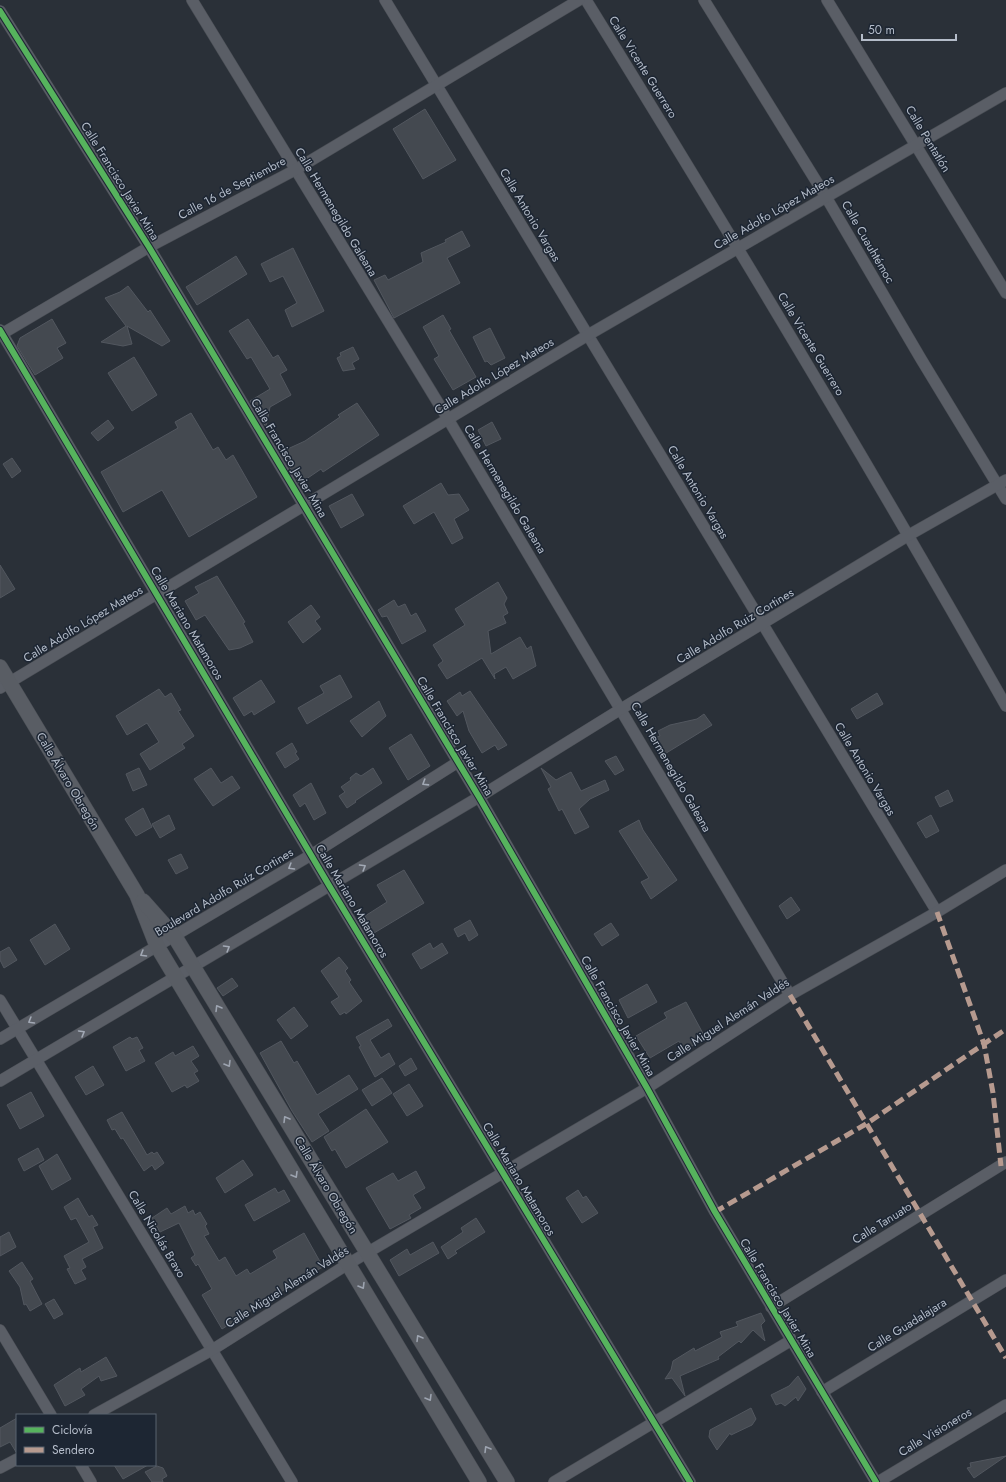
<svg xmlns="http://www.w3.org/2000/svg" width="1006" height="1482" font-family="Jost,sans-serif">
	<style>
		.building { fill: #444950; stroke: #52575f }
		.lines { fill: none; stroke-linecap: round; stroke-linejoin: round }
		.street-casing { stroke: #484c53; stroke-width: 12 }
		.secondary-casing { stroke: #484c53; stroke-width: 16 }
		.street { stroke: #5a5e66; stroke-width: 11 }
		.secondary { stroke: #595d64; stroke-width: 15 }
		.quiet { stroke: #b69a8f; stroke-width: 5; stroke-dasharray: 10 5; stroke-linecap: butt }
		.cycleway-casing { stroke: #1d2633; stroke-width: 8 }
		.cycleway { stroke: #56b35d; stroke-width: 6 }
		.oneway { stroke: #a2a9b5 }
		.oneway2 { stroke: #9da4b0 }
		.labels { text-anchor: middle; stroke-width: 3; stroke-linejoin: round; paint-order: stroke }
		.street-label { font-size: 12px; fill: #b4bcc9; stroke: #1d2633 }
	</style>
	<rect width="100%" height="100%" fill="#2a3038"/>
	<g class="building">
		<polygon points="425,109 456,160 423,179 393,129"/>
		<polygon points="462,231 470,246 447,258 460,283 394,318 374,280 385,275 388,280 423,262 421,253 446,242 445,240"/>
		<polygon points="293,248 324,311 292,327 285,310 297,303 283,276 270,282 261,264"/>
		<polygon points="236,256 247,274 197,305 186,287"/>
		<polygon points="128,286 148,312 150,310 170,341 162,346 127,326 132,344 123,346 101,342 126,326 105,298 120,292"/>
		<polygon points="443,315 451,329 449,330 476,377 453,390 434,359 439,356 423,327"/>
		<polygon points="52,319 66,343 57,348 63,358 35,375 17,346 20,338"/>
		<polygon points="248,319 273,358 278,355 287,370 280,374 291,395 270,407 266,427 250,401 270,389 251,357 247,359 229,331"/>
		<polygon points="490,328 505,358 491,365 487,361 485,362 473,337"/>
		<polygon points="353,347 359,359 352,363 355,369 343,371 337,358 341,356 340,353"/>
		<polygon points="134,357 157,395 132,411 108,373"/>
		<polygon points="357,403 379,435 323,472 321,469 299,484 281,452 305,441 340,417 338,415"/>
		<polygon points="191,413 213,450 218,447 226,460 233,455 257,497 189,537 162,490 123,512 101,472 178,428 175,422"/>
		<polygon points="108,420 114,428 98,441 91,433"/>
		<polygon points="492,422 501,439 486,446 478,430"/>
		<polygon points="12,458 21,471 12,478 3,464"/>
		<polygon points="441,483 448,495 459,494 469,510 454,519 463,538 452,544 434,512 414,524 403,506"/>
		<polygon points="352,494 364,515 341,528 329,506"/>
		<polygon points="0,565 15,589 0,598"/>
		<polygon points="217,576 245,622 243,623 253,642 240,648 229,650 205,615 196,620 185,601 199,593 195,587"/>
		<polygon points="498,582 507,598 504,604 508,613 503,616 506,623 488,631 491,654 520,637 527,649 531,646 536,666 513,679 506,667 494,674 495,679 482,658 447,679 438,665 443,661 433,645 465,625 455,609"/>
		<polygon points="394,600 398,607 405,604 411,616 416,613 426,631 402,644 387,616 382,617 378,610"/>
		<polygon points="311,605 320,617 315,621 321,629 303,643 288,622"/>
		<polygon points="340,675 352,697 307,724 298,708 324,693 320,686"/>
		<polygon points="261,680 275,702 254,715 252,711 244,716 233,698"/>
		<polygon points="159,689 165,697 171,693 181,710 178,711 194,736 182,744 185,748 150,770 140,754 159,742 147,723 127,735 116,716"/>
		<polygon points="470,691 507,745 498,750 495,745 482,753 469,731 463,711 457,716 447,701 460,692 462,696"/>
		<polygon points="877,693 883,704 857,719 851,709"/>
		<polygon points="379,701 386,716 362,737 350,721"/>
		<polygon points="704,714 712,725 663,755 655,738 660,736 658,731 670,725 697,719"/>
		<polygon points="411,734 430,766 408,780 389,748"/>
		<polygon points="292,743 297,752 295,753 299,759 285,768 276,753"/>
		<polygon points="616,756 624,770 615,775 605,761"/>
		<polygon points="139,768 147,785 133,791 126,774"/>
		<polygon points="211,768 221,783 232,776 240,788 213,806 194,779"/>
		<polygon points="373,768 382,783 355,801 356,802 347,808 339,796 345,792 341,787 351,780 350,778 356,773 361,776"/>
		<polygon points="541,768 556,780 571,772 581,791 605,780 609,790 590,799 579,809 589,827 575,834 562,809 559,811 548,789 551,787"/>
		<polygon points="311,783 326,813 314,820 305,803 300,807 293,795"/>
		<polygon points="948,790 953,801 940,807 935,797"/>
		<polygon points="143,808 152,827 136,836 125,819"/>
		<polygon points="169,815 175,829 160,838 152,824"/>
		<polygon points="931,815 939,831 926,838 917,823"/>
		<polygon points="639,820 643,830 677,880 651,899 641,882 649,878 619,831"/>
		<polygon points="181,854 188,868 176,874 168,860"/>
		<polygon points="404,870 424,903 374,933 365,916 387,902 377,885"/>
		<polygon points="791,897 800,910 787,919 779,906"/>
		<polygon points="470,920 478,935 469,941 465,933 458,937 454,929"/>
		<polygon points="611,923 619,935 602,946 594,934"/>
		<polygon points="55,924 70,949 45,965 30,940"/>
		<polygon points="430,943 433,949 442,943 448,953 421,969 412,954"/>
		<polygon points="9,947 17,960 4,968 0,960 0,952"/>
		<polygon points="339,957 348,968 345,971 351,980 349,982 362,1001 346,1014 345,1012 340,1015 331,1002 339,997 321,971"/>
		<polygon points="232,978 238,986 223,996 217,988"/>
		<polygon points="647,984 657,1002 628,1018 619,1000"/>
		<polygon points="686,1002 706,1039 684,1050 679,1041 650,1058 636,1036 667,1018 664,1013"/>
		<polygon points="294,1007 308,1026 291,1039 277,1020"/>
		<polygon points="388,1019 392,1026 370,1040 381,1058 389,1053 395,1064 375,1077 359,1047 361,1046 356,1037"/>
		<polygon points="130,1037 132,1039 137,1037 143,1048 139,1050 145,1061 126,1071 113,1047"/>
		<polygon points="281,1041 294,1063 297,1061 317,1095 349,1075 358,1089 318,1114 329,1131 312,1142 292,1111 260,1053"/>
		<polygon points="193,1046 199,1056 191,1061 198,1071 194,1073 199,1081 187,1088 185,1085 172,1092 155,1063 173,1052 175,1056"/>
		<polygon points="411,1058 417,1069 405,1076 399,1066"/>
		<polygon points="93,1066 104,1085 86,1095 75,1077"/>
		<polygon points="382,1078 392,1093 372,1106 362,1090"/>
		<polygon points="409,1084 423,1106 407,1116 393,1094"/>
		<polygon points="31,1092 44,1116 20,1129 7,1105"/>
		<polygon points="366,1109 388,1142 346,1168 335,1149 332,1151 324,1137"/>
		<polygon points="122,1112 147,1155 152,1152 154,1154 157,1152 164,1163 155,1170 152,1165 144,1171 123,1138 121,1139 115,1129 112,1130 107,1120"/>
		<polygon points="38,1148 44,1160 24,1171 18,1159"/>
		<polygon points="57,1154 71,1179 52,1190 39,1166"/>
		<polygon points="243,1160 253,1175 225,1193 216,1178"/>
		<polygon points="416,1171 425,1188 413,1195 421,1208 409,1215 411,1218 390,1229 366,1188 393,1173 398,1181"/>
		<polygon points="275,1188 278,1193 284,1190 290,1201 254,1221 245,1205"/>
		<polygon points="578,1190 583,1198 586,1196 598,1213 582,1223 566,1198"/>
		<polygon points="78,1198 89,1217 92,1215 98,1225 93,1227 103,1248 82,1259 86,1267 81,1270 86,1279 75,1284 67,1269 70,1268 64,1256 89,1242 76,1218 71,1220 64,1207"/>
		<polygon points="185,1206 188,1213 193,1210 195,1215 200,1212 207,1224 205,1226 209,1234 204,1236 219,1261 225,1257 236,1276 247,1269 250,1274 277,1258 273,1251 304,1233 323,1267 287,1286 287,1288 222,1329 202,1295 212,1289 198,1264 196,1266 191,1258 195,1255 179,1223 160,1232 152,1218 167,1208 171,1214"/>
		<polygon points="476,1218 485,1232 455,1251 457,1253 448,1259 441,1247 463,1232 461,1228"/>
		<polygon points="9,1232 16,1247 0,1256 0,1237"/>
		<polygon points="433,1242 439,1253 399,1276 390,1260 407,1249 410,1255"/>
		<polygon points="22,1262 33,1279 30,1281 42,1304 30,1311 26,1304 24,1305 20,1287 9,1271"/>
		<polygon points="54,1299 63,1314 54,1319 45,1304"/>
		<polygon points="761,1313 765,1321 761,1325 765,1341 753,1330 741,1343 739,1341 718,1357 719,1359 680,1376 685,1396 672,1378 665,1379 671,1370 673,1361 694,1348 695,1351 722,1337 720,1332 738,1326 736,1322"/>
		<polygon points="106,1357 117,1376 101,1381 99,1376 81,1389 85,1395 65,1406 54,1385 80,1368 81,1372"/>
		<polygon points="798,1376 806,1389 798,1401 796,1397 785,1406 781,1403 776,1405 771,1395 789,1386"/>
		<polygon points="751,1408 756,1419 752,1425 731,1435 730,1433 717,1450 709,1437 710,1430"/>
		<polygon points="17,1418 17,1452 16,1452 10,1442 0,1447 0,1428"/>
		<polygon points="1006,1456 974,1478 967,1468 971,1467 970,1463"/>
		<polygon points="114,1465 148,1465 123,1479"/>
		<polygon points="157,1466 163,1468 167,1476 162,1479 163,1482 152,1482 145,1472"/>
	</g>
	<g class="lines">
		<g class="street-casing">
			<g id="street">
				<polyline points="192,0 448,419 790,995"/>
				<polyline points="385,0 937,912"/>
				<path d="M 586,0 C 730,233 871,467 1006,706"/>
				<polyline points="704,0 826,197 921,359 1006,499"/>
				<polyline points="827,0 1006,293"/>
				<polyline points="0,11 149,247 479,797 647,1088 715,1212 876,1482"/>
				<polyline points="0,330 330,887 690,1482"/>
				<polyline points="0,335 149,247 295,170 579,0"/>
				<polyline points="0,688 588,335 1006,93"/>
				<polyline points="0,1000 292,1482"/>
				<polyline points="0,1039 311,855 458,762"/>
				<polyline points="0,1081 479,797 621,709 909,535 1006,480"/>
				<polyline points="771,1307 1006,1162"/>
				<polyline points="0,1330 51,1415"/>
				<polyline points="822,1392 1006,1280"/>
				<polyline points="94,1415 212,1350 348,1264 647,1088 790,995 937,912 1006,870"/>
				<polyline points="81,1465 91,1482"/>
				<polyline points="0,1468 17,1459"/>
				<polyline points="554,1482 790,1341"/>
				<polyline points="878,1482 1006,1405"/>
			</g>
		</g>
		<g class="secondary-casing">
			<g id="secondary">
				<polyline points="0,667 137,895 157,946 479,1482"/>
				<polyline points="143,901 175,937 507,1482"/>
			</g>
		</g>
		<use href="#street" class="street"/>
		<use href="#secondary" class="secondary"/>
		<g class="quiet">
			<polyline points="937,912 984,1044 993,1093 1001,1166"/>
			<polyline points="790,995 1006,1358"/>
			<polyline points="715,1212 866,1124 1006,1029"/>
		</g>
		<g class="cycleway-casing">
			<g id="cycleway">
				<polyline points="0,11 149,247 479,797 647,1088 715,1212 876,1482"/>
				<polyline points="0,330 330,887 690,1482"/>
			</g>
		</g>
		<use href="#cycleway" class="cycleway"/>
	</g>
	<defs><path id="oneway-chevron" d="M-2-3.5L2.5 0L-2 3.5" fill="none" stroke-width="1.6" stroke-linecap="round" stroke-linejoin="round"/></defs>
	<g class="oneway">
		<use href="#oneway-chevron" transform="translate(425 783) rotate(148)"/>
		<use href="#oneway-chevron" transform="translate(291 867) rotate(149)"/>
		<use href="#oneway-chevron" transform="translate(363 867) rotate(-31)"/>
		<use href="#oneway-chevron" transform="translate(227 948) rotate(-31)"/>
		<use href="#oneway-chevron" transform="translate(143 954) rotate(149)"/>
		<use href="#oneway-chevron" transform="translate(31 1021) rotate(149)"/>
		<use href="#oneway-chevron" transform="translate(82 1033) rotate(-30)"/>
	</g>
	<g class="oneway2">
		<use href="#oneway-chevron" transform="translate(218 1008) rotate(-121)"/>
		<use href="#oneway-chevron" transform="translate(228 1064) rotate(59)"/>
		<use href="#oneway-chevron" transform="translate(286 1119) rotate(-121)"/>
		<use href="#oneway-chevron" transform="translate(295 1175) rotate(59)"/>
		<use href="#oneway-chevron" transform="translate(362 1286) rotate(59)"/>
		<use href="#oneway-chevron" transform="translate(419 1338) rotate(-121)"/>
		<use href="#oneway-chevron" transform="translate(429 1398) rotate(59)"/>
		<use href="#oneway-chevron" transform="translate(487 1449) rotate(-121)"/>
	</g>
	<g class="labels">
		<g class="street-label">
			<text transform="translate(643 67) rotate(58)" y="4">Calle Vicente Guerrero</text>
			<text transform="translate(928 139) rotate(59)" y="4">Calle Pentatlón</text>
			<text transform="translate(120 181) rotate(58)" y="4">Calle Francisco Javier Mina</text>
			<text transform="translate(232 188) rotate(-28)" y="4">Calle 16 de Septiembre</text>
			<text transform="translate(336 212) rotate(59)" y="4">Calle Hermenegildo Galeana</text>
			<text transform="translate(774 212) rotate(-30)" y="4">Calle Adolfo López Mateos</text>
			<text transform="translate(530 215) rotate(59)" y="4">Calle Antonio Vargas</text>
			<text transform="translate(868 242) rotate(60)" y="4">Calle Cuauhtémoc</text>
			<text transform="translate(811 344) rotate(59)" y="4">Calle Vicente Guerrero</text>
			<text transform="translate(494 376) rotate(-31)" y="4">Calle Adolfo López Mateos</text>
			<text transform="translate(289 458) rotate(59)" y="4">Calle Francisco Javier Mina</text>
			<text transform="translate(505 489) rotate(59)" y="4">Calle Hermenegildo Galeana</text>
			<text transform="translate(698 492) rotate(59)" y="4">Calle Antonio Vargas</text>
			<text transform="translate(187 623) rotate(59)" y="4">Calle Mariano Matamoros</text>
			<text transform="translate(83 624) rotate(-31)" y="4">Calle Adolfo López Mateos</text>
			<text transform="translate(735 626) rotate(-31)" y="4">Calle Adolfo Ruiz Cortines</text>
			<text transform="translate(455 736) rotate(59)" y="4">Calle Francisco Javier Mina</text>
			<text transform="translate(671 767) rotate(60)" y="4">Calle Hermenegildo Galeana</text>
			<text transform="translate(865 769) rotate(59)" y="4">Calle Antonio Vargas</text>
			<text transform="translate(68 781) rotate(59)" y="4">Calle Álvaro Obregón</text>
			<text transform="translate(224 892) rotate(-31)" y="4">Boulevard Adolfo Ruíz Cortines</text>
			<text transform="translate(352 901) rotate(59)" y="4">Calle Mariano Matamoros</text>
			<text transform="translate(618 1016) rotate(60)" y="4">Calle Francisco Javier Mina</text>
			<text transform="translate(728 1020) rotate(-33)" y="4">Calle Miguel Alemán Valdés</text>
			<text transform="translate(519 1179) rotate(59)" y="4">Calle Mariano Matamoros</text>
			<text transform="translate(326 1185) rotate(59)" y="4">Calle Álvaro Obregón</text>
			<text transform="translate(882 1223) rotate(-32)" y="4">Calle Tanuato</text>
			<text transform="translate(157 1234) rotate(59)" y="4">Calle Nicolás Bravo</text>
			<text transform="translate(287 1287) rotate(-32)" y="4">Calle Miguel Alemán Valdés</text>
			<text transform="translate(778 1298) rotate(59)" y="4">Calle Francisco Javier Mina</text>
			<text transform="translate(907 1325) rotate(-32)" y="4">Calle Guadalajara</text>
			<text transform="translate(935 1432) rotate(-31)" y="4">Calle Visioneros</text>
		</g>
	</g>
	<rect x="16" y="1414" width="140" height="52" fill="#1d2633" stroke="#59626f"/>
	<rect x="24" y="1427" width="20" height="6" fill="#56b35d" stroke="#59626f"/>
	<text x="52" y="1434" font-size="12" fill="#b4bcc9">Ciclovía</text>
	<rect x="24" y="1447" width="20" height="6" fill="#b69a8f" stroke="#59626f"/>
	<text x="52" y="1454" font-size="12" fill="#b4bcc9">Sendero</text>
	<path d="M862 34v6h94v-6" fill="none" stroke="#b4bcc9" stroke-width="2"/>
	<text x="868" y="34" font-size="12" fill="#b4bcc9" stroke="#1d2633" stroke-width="3" paint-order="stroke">50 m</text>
</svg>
